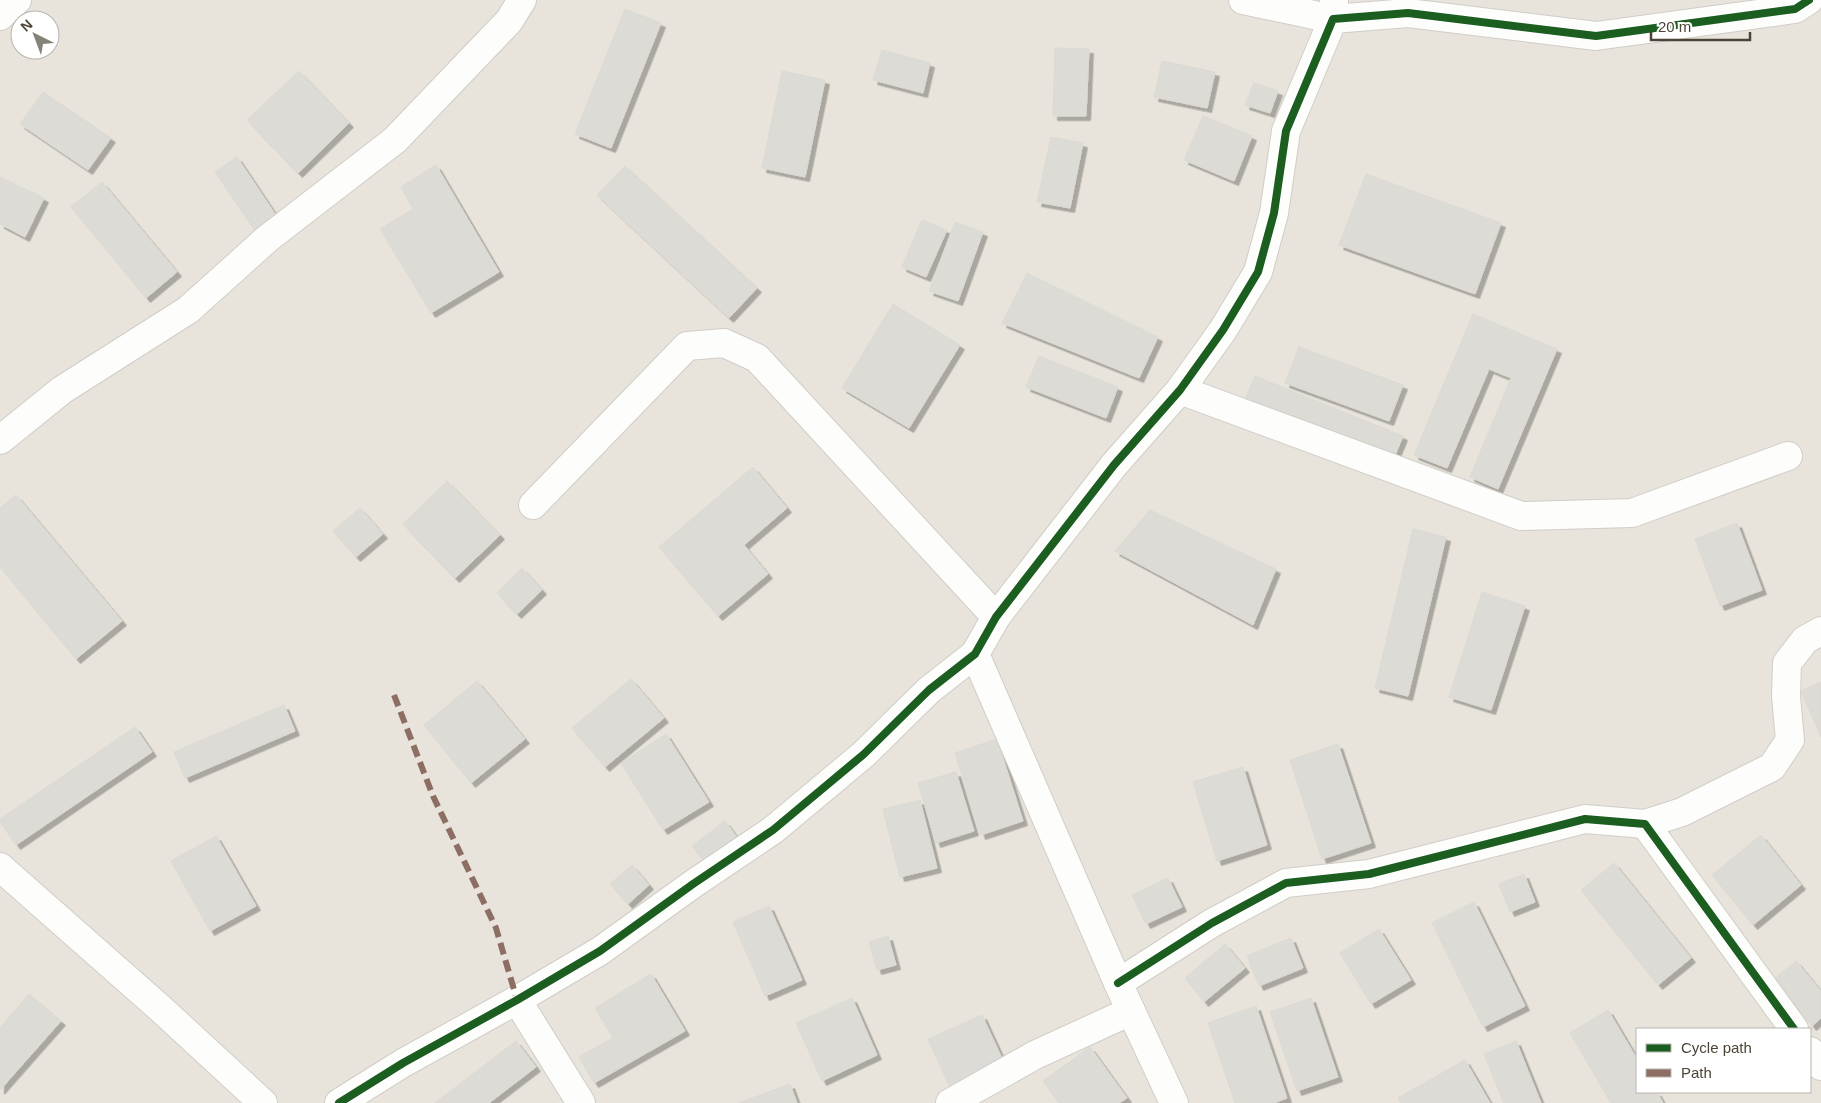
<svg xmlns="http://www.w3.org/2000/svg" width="1821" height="1103" font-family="Helvetica,sans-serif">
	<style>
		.residential { fill: #e8e4db; fill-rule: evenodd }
		.building { fill: #dddbd6; stroke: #dcd9d3; filter: url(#shadow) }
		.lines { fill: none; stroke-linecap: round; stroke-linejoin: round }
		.street-casing { stroke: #d0cdc8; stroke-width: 30 }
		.street { stroke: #fdfdfc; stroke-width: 28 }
		.quiet { stroke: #8d6e63; stroke-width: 6; stroke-dasharray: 12 6; stroke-linecap: butt }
		.cycleway-casing { stroke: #fff; stroke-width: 11 }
		.cycleway { stroke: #1b5e20; stroke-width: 8 }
	</style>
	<defs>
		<filter id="shadow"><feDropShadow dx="4.5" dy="4.5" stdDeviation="0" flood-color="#0004"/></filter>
	</defs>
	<rect width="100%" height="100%" fill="#f3f2ee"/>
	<path class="residential" d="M 0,0 L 1821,0 L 1821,1103 L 0,1103 ZM 20,20 L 50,20 L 50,50 L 20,50 ZM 1637,1029 L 1810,1029 L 1810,1092 L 1637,1092 Z"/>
	<g class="building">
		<polygon points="625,9 661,23 611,148 575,134"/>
		<polygon points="1055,48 1089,49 1086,116 1053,116"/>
		<polygon points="882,50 930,63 923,93 873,80"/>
		<polygon points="1162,61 1215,72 1207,108 1154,97"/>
		<polygon points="299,71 349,123 298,173 247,120"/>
		<polygon points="782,71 825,80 805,177 762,168"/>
		<polygon points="1254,83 1278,91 1270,113 1245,105"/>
		<polygon points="43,92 111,138 88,170 20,124"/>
		<polygon points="1203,116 1252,136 1234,181 1184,160"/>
		<polygon points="1051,137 1083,143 1070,208 1037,202"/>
		<polygon points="237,157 279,220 258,235 215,172"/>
		<polygon points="436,165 499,272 431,313 380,229 413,209 401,187"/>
		<polygon points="625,166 757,288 729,318 597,195"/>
		<polygon points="1366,174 1501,223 1475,294 1339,245"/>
		<polygon points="0,177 44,198 25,237 0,224"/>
		<polygon points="102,182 177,272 146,298 71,207"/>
		<polygon points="922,220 947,230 926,277 902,267"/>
		<polygon points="955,222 983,232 958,301 929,291"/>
		<polygon points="1027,273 1158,337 1139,378 1002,323"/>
		<polygon points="893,304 960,345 909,428 842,388"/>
		<polygon points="1473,314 1557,349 1498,489 1470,477 1511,378 1489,369 1447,468 1414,455"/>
		<polygon points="1299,347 1403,385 1389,421 1285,383"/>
		<polygon points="1039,356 1118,387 1106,418 1026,387"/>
		<polygon points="1255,376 1403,436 1391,465 1243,404"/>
		<polygon points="753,467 787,508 744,545 768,574 718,616 659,547"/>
		<polygon points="447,481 500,535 455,578 403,524"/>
		<polygon points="16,495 122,621 76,659 0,567 0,508"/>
		<polygon points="360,508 383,534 356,557 333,531"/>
		<polygon points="1150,510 1276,569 1253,625 1115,551"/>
		<polygon points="1737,523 1762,590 1720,606 1695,539"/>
		<polygon points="1413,529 1446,537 1408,696 1375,688"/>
		<polygon points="522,568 542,590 517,614 497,593"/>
		<polygon points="1482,592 1525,606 1491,710 1449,697"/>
		<polygon points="631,679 664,718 605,767 572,728"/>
		<polygon points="477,681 525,739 471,783 424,725"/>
		<polygon points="1821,682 1821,737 1801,691"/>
		<polygon points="284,705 295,731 185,778 174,752"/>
		<polygon points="135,727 152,752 16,845 0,822 0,819"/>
		<polygon points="666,734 709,802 663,830 621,763"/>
		<polygon points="997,739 1023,821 981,835 955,753"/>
		<polygon points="1338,744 1371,843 1322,859 1290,760"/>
		<polygon points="1243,767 1267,845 1217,861 1193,782"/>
		<polygon points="956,772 974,831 936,843 918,783"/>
		<polygon points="920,800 937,868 900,877 883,809"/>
		<polygon points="725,821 739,840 706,864 692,846"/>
		<polygon points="1761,835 1801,885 1753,925 1712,875"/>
		<polygon points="216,836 256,906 210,931 171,861"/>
		<polygon points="1614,863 1691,958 1658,985 1581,890"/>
		<polygon points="632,865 649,885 628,904 610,884"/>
		<polygon points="1524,874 1535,902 1510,912 1499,884"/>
		<polygon points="1168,878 1182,907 1146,924 1132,895"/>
		<polygon points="1474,902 1525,1006 1483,1027 1432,923"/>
		<polygon points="769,906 802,980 765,996 733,922"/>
		<polygon points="1379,929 1411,980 1371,1004 1340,953"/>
		<polygon points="888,936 896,965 877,970 869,942"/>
		<polygon points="1291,938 1303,968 1259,986 1247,956"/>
		<polygon points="1225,944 1245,968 1204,1002 1185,978"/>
		<polygon points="1796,961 1821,991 1821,1018 1812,1026 1774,979"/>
		<polygon points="651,974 685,1031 594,1083 579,1057 613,1038 595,1008"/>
		<polygon points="29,994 61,1021 0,1090 0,1028"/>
		<polygon points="852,998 877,1055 822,1081 796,1023"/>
		<polygon points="1311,998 1338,1077 1297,1091 1270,1012"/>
		<polygon points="1256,1006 1287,1098 1274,1103 1235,1103 1208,1023"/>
		<polygon points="1608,1010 1637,1059 1637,1092 1657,1092 1663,1103 1611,1103 1570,1033"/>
		<polygon points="982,1015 1005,1065 951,1090 928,1039"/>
		<polygon points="516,1041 536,1067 489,1103 435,1103"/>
		<polygon points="1516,1041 1541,1103 1504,1103 1484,1054"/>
		<polygon points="1090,1047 1127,1098 1119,1103 1059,1103 1043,1081"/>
		<polygon points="1465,1060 1490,1103 1401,1103 1398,1098"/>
		<polygon points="790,1084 797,1103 739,1103"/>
	</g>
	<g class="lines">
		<g class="street-casing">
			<g id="street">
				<polyline points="1243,0 1333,19 1334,2"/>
				<polyline points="0,16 17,0"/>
				<polyline points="1180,390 1521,516 1632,513 1788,456"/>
				<polyline points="0,440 62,390 188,310 267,239 395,140 509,21 522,0"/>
				<polyline points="533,505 687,346 724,343 757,358 996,617"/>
				<polyline points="975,654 1118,983 1174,1103"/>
				<polyline points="1645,824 1682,812 1772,767 1790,740 1786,696 1787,663 1805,640 1821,631"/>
				<polyline points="0,867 161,1009 263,1103"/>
				<polyline points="1118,983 1212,923 1286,883 1369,874 1585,819 1645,824 1794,1029"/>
				<polyline points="517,1000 581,1103"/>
				<polyline points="1810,1051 1821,1066"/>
				<polyline points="339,1103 403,1063 517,1000 600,951 693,884 773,830 864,754 929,690 975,654 996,617 1114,465 1180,390 1223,330 1258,272 1274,213 1286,131 1333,19 1408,13 1596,36 1795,9 1809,0"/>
				<polyline points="950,1103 1035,1055 1131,1011"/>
			</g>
		</g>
		<use href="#street" class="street"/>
		<polyline class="quiet" points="394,695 433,796 496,928 517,1000"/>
		<g class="cycleway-casing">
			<g id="cycleway">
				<polyline points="1118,983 1212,923 1286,883 1369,874 1585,819 1645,824 1794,1029"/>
				<polyline points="339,1103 403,1063 517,1000 600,951 693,884 773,830 864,754 929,690 975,654 996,617 1114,465 1180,390 1223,330 1258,272 1274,213 1286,131 1333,19 1408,13 1596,36 1795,9 1809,0"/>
			</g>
		</g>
		<use href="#cycleway" class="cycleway"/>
	</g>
	<rect x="1636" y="1028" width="175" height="65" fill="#ffffff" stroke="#b7b5af"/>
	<rect x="1646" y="1044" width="25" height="8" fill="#1b5e20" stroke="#b7b5af"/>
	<text x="1681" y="1053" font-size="15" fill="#4c4537">Cycle path</text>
	<rect x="1646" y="1069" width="25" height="8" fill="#8d6e63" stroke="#b7b5af"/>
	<text x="1681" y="1078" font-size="15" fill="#4c4537">Path</text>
	<g transform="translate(35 35) rotate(318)"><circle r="24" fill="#ffffff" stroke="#b7b5af"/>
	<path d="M0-4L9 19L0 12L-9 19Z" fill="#868277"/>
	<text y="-8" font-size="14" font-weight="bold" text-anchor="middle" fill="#4c4537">N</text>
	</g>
	<path d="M1651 32v8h99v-8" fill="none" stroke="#4c4537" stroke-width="2.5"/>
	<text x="1658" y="32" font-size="15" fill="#4c4537" stroke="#ffffff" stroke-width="4" paint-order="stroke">20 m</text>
</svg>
